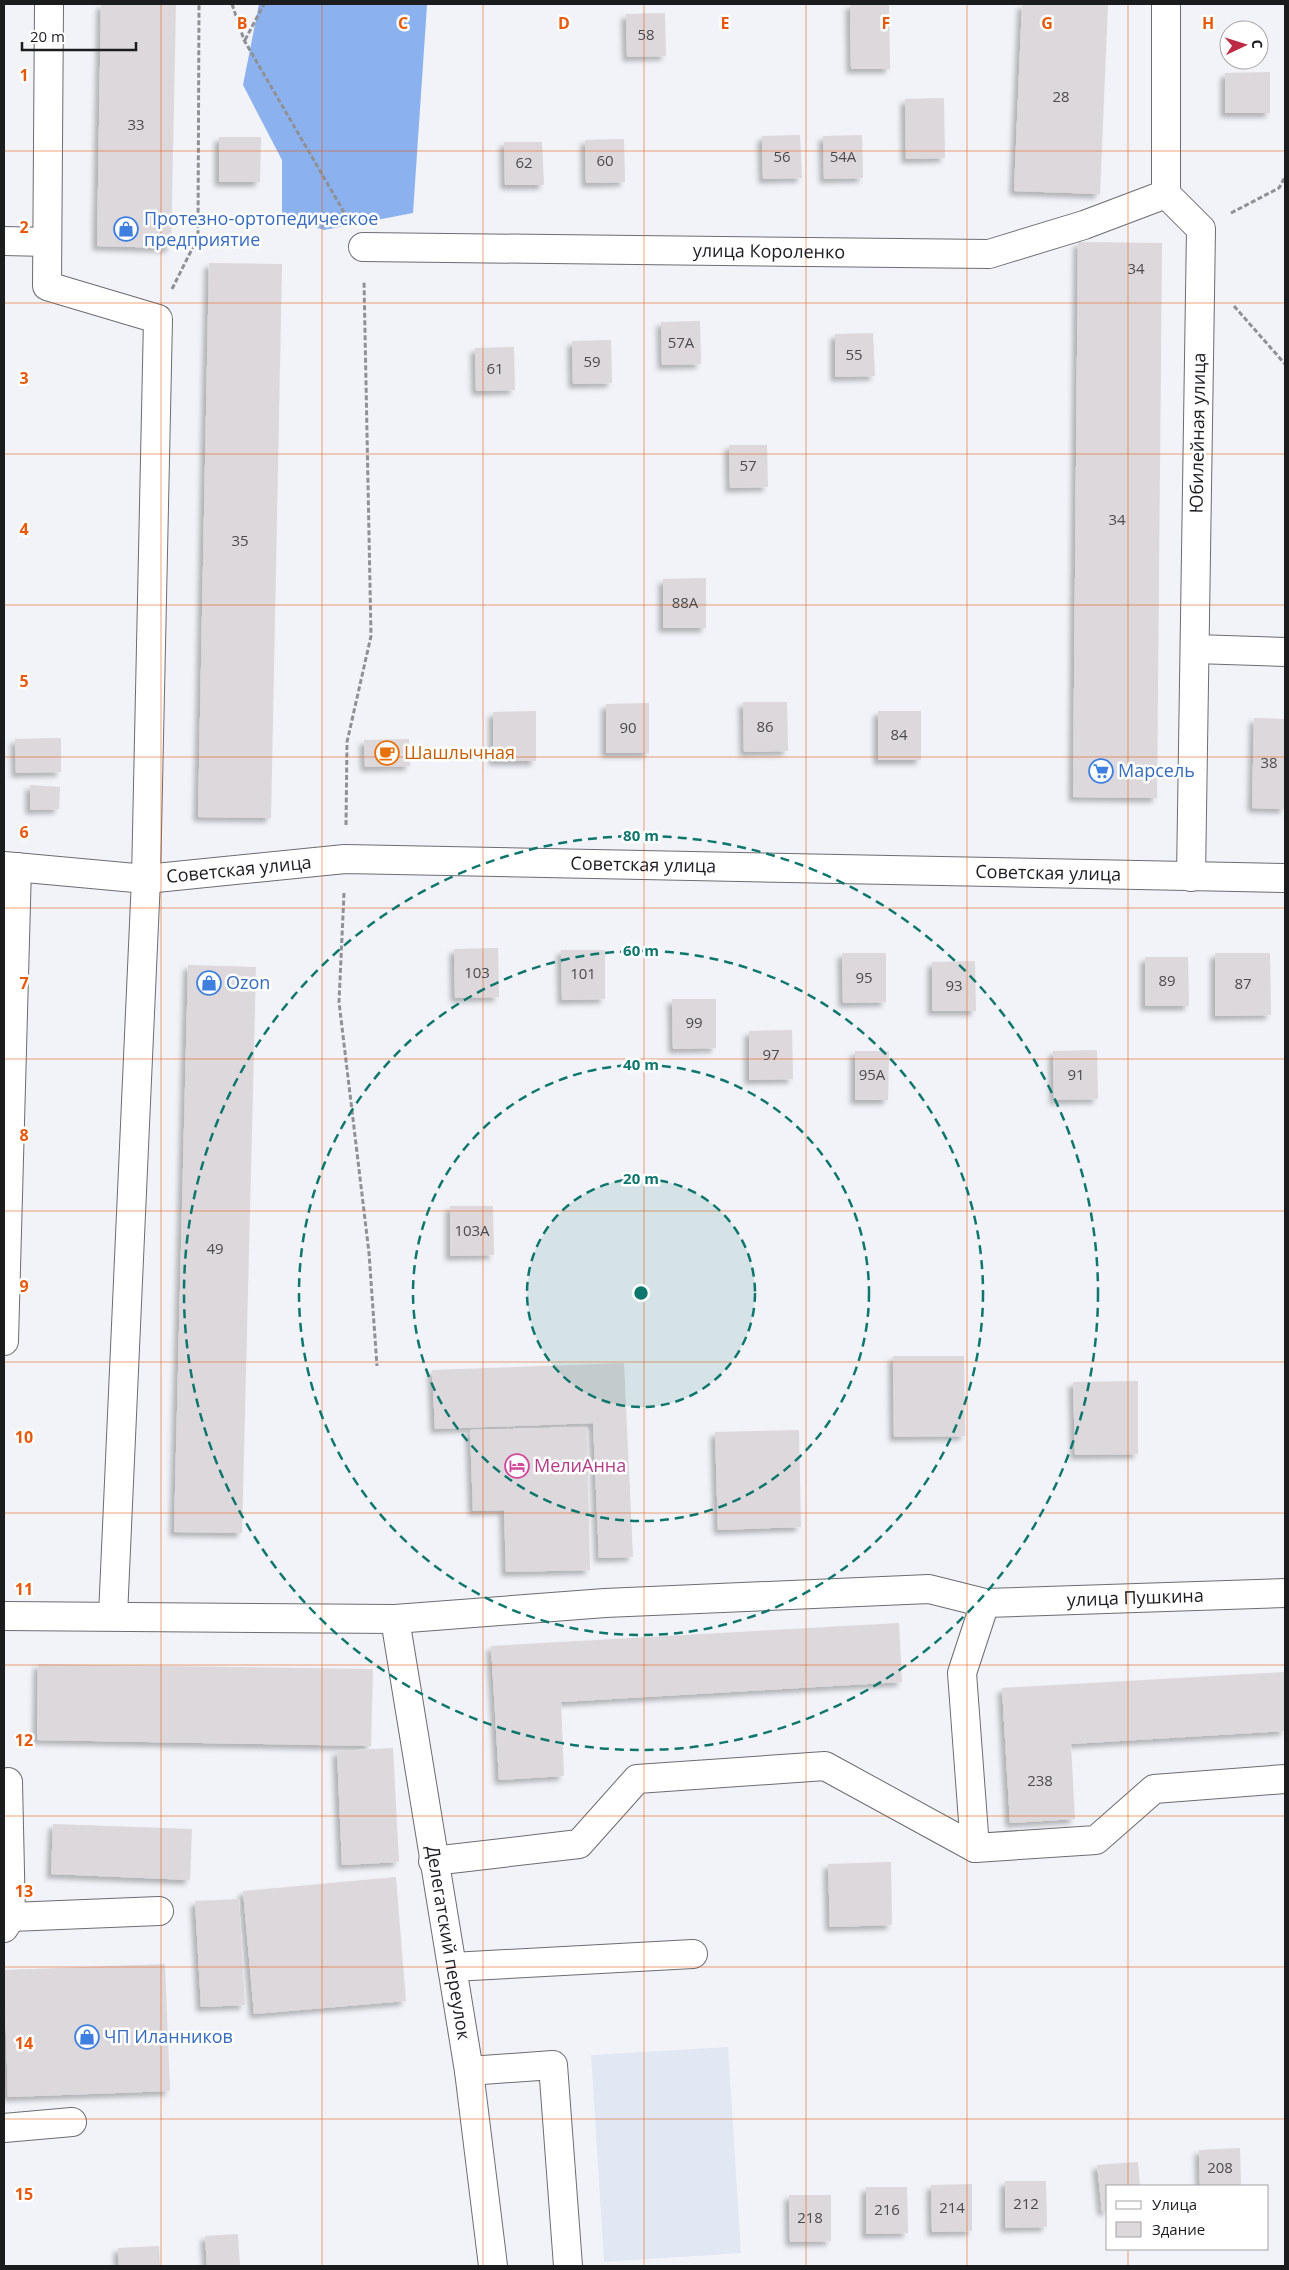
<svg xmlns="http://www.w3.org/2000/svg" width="1289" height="2270" font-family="'Open Sans',sans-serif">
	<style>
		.built { fill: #e1e8f3 }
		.forest { fill: #8bb1ef }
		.building { fill: #ddd8db; filter: url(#shadow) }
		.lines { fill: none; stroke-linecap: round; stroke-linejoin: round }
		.minor-casing { stroke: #6b6d71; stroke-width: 30 }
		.path { stroke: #909195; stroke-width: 3; stroke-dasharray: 5 2.5; stroke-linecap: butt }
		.minor { stroke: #fff; stroke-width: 28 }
		.grid { fill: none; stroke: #e8590c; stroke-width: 1; stroke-opacity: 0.55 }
		.ring { fill: none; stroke: #0f766e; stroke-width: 2.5; stroke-dasharray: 9 6 }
		.labels { text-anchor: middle; stroke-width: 5; stroke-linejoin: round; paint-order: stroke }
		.number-label { font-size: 15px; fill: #4c4b4d }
		.shop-label { font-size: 18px; fill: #366cbe; stroke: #fff; text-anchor: start }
		.street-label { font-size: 18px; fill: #1b1c1e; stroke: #fff }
		.food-label { font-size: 18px; fill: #c56008; stroke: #fff; text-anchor: start }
		.hotel-label { font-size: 18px; fill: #b23c85; stroke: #fff; text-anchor: start }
		.grid-label { font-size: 16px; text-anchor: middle; font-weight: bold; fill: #e8590c; stroke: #fff; stroke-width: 5; stroke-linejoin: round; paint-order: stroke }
		.centre { fill: #0f766e; stroke: #fff; stroke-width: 2.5 }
		.ring-label { font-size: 15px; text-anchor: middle; font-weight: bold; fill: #0f766e; stroke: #fff; stroke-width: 5; stroke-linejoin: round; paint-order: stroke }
	</style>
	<defs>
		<filter id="shadow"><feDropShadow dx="-4.5" dy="4.5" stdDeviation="2.5" flood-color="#0004"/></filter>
	</defs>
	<rect width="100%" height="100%" fill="#f1f3f8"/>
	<polygon class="built" points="728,2047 741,2253 604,2262 591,2055"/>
	<polygon class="forest" points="259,4 429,4 427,5 413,213 324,230 282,216 282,160 243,85"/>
	<g class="building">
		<polygon points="101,4 176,4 171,248 97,246"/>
		<polygon points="850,4 889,4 890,69 851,69"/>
		<polygon points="1022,4 1108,4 1100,194 1014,191"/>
		<polygon points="665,13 666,56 627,57 626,14"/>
		<polygon points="1270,72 1270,113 1225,113 1225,73"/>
		<polygon points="944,98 945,158 906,159 905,99"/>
		<polygon points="800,135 802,178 763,179 762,136"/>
		<polygon points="862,135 863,178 824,179 823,136"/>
		<polygon points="219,137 261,137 260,182 219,182"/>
		<polygon points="624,139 625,182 586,183 585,140"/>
		<polygon points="504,142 542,142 544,185 505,185"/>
		<polygon points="1078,242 1162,243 1157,798 1073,797"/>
		<polygon points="209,263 282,264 271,818 198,817"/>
		<polygon points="700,321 701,364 662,365 661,322"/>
		<polygon points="873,333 875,376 835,377 835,334"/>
		<polygon points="611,340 612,383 573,384 572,341"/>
		<polygon points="514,347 515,390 476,391 475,348"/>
		<polygon points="729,445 767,445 768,487 730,488"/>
		<polygon points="706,578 706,628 663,628 663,579"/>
		<polygon points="743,702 787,702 788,751 744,752"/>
		<polygon points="649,703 649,753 606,753 606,704"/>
		<polygon points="536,711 536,761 493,761 493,712"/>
		<rect x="878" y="711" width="43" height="49"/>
		<polygon points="1254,718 1285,719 1285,809 1252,808"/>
		<polygon points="61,738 61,772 16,773 15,739"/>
		<polygon points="409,739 410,766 365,767 364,740"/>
		<polygon points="30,785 60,787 59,809 30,810"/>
		<polygon points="498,948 499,997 455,998 454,949"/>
		<polygon points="561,950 605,950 605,999 562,1000"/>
		<polygon points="842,953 886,953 886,1002 843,1003"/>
		<polygon points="1215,953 1270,953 1271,1015 1215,1016"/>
		<polygon points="1145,957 1188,957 1189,1006 1145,1006"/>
		<polygon points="975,961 976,1011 932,1011 932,962"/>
		<polygon points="188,965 256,967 242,1533 174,1532"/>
		<polygon points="672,999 716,999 716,1048 673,1049"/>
		<polygon points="792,1030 793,1079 749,1080 749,1031"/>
		<polygon points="1097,1050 1098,1099 1054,1100 1053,1051"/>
		<polygon points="855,1051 889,1051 888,1100 855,1100"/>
		<polygon points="450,1206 493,1206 494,1255 450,1256"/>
		<polygon points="893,1356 964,1356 965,1436 894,1437"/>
		<polygon points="624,1363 633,1557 599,1558 593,1423 435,1429 432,1370"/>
		<polygon points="1138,1381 1138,1454 1075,1455 1073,1382"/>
		<polygon points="587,1427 590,1570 506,1572 504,1510 473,1511 470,1430"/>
		<polygon points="799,1430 801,1527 718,1530 715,1432"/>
		<polygon points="899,1623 902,1682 561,1702 564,1776 499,1780 491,1646"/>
		<polygon points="38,1664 373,1669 371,1746 37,1740"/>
		<polygon points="1285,1672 1285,1731 1071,1744 1075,1819 1010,1823 1002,1688"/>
		<polygon points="393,1748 399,1862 342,1865 337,1751"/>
		<polygon points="53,1824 192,1829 190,1880 51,1874"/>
		<polygon points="891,1862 892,1925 830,1927 828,1864"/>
		<polygon points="396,1877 406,2001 254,2014 243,1891"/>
		<polygon points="239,1899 245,2005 201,2007 195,1901"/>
		<polygon points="165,1964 170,2091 8,2097 4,1970"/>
		<polygon points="1240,2148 1241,2186 1200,2186 1199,2150"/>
		<polygon points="1138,2162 1140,2186 1108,2186 1108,2211 1102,2211 1097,2165"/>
		<polygon points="1005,2181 1046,2181 1047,2227 1005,2228"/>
		<polygon points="972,2184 972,2231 932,2232 931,2185"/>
		<polygon points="866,2187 907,2187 908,2233 866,2234"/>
		<polygon points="789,2195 831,2195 831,2241 790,2242"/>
		<polygon points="238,2234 240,2266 207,2266 205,2236"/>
		<polygon points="159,2246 160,2266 119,2266 118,2248"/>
	</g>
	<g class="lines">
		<g class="minor-casing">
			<g id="minor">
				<polyline points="49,4 47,286 158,319 146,879 113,1616"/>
				<polyline points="1166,4 1166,194 1201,229 1191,877"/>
				<polyline points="4,241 47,242"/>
				<path id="s1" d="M 363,247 L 989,254 L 1084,225 L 1166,194"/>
				<polyline points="1195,649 1285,652"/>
				<path id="s2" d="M 4,866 L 146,879 L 345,859 L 1285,878"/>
				<polyline points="4,1341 17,867"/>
				<path id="s3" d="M 4,1616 L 395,1619 L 605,1603 L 929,1589 L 985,1603 L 1285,1593"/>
				<path id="s4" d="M 395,1619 L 469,2071 L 493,2266"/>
				<polyline points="975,1848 962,1673 985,1603"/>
				<polyline points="433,1861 579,1844 637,1779 825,1766 975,1848 1096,1840 1154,1789 1285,1779"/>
				<polyline points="11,1917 159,1911"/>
				<polyline points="4,1928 11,1917 8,1782"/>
				<polyline points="452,1967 693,1954"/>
				<polyline points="469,2071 553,2065 568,2266"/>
				<polyline points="4,2128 72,2122"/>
			</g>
		</g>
		<g class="path">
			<polyline points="232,4 244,40 348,219"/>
			<polyline points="245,40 264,4"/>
			<polyline points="1231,213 1279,188 1285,177"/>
			<polyline points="172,289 198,237 199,4"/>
			<polyline points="1234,306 1285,364"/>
			<polyline points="346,825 347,742 371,636 364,281"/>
			<polyline points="344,893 339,1002 369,1253 377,1366"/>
		</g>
		<use href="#minor" class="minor"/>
	</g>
	<path class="grid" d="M 161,4 L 161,2266M 322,4 L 322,2266M 483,4 L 483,2266M 644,4 L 644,2266M 806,4 L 806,2266M 967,4 L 967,2266M 1128,4 L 1128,2186M 4,151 L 1285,151M 4,303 L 1285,303M 4,454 L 1285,454M 4,605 L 1285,605M 4,757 L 1285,757M 4,908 L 1285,908M 4,1059 L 1285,1059M 4,1211 L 1285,1211M 4,1362 L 1285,1362M 4,1513 L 1285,1513M 4,1665 L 1285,1665M 4,1816 L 1285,1816M 4,1967 L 1285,1967M 4,2119 L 1285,2119M 1128,2249 L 1128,2266"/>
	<circle cx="641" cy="1293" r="114" fill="#0f766e" fill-opacity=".12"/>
	<g class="ring">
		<circle cx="641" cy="1293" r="114"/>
		<circle cx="641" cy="1293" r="228"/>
		<circle cx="641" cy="1293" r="342"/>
		<circle cx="641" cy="1293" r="457"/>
	</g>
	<defs>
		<g id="shop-ring" transform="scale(1.25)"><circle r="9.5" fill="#fff" stroke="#3f7fe0" stroke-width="1.5"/><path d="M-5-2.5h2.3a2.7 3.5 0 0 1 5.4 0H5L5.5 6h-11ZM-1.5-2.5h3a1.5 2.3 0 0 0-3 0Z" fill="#3f7fe0"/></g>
		<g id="cafe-ring" transform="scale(1.25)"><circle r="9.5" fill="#fff" stroke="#e8710a" stroke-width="1.5"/><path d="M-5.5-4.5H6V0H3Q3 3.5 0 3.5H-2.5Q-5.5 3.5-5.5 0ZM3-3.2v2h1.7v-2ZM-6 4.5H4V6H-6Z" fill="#e8710a"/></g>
		<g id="supermarket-ring" transform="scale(1.25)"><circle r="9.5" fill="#fff" stroke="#3f7fe0" stroke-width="1.5"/><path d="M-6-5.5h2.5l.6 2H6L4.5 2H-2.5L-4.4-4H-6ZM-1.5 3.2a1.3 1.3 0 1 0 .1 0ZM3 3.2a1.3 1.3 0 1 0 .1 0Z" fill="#3f7fe0"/></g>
		<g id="hotel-ring" transform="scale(1.25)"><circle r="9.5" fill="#fff" stroke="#d1479c" stroke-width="1.5"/><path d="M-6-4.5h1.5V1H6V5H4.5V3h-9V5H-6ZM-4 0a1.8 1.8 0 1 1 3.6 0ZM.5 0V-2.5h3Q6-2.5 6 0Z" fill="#d1479c"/></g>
	</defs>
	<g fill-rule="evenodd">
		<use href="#shop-ring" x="126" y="229"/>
		<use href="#cafe-ring" x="387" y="753"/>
		<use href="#supermarket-ring" x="1101" y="771"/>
		<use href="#shop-ring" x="209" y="983"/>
		<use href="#hotel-ring" x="517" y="1466"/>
		<use href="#shop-ring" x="87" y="2037"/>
	</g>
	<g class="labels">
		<g class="number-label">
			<text x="646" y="40">58</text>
			<text x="1061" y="102">28</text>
			<text x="136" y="130">33</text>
			<text x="782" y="162">56</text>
			<text x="843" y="162">54А</text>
			<text x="605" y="166">60</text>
			<text x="524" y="168">62</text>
			<text x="1136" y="274">34</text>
			<text x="681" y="348">57А</text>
			<text x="854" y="360">55</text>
			<text x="592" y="367">59</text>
			<text x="495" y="374">61</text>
			<text x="748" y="471">57</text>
			<text x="1117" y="525">34</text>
			<text x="240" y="546">35</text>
			<text x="685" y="608">88А</text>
			<text x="765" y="732">86</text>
			<text x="628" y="733">90</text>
			<text x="899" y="740">84</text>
			<text x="1269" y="768">38</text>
			<text x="477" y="978">103</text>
			<text x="583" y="979">101</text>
			<text x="864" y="983">95</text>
			<text x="1167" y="986">89</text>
			<text x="1243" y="989">87</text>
			<text x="954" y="991">93</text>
			<text x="694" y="1028">99</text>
			<text x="771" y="1060">97</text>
			<text x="872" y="1080">95А</text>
			<text x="1076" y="1080">91</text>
			<text x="472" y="1236">103А</text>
			<text x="215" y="1254">49</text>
			<text x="1040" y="1786">238</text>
			<text x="1220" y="2173">208</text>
			<text x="1026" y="2209">212</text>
			<text x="952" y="2213">214</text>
			<text x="887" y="2215">216</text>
			<text x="810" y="2223">218</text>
		</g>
		<g class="shop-label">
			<text x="144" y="225">Протезно-ортопедическое<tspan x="144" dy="21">предприятие</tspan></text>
			<text x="1118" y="777">Марсель</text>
			<text x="226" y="989">Ozon</text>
			<text x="104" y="2043">ЧП Иланников</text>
		</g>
		<g class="street-label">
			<text dy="6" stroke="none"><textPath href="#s1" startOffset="406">улица Короленко</textPath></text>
			<text transform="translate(1198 433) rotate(-89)" y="6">Юбилейная улица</text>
			<text dy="6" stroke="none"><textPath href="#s2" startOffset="641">Советская улица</textPath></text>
			<text dy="6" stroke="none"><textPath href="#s2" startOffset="236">Советская улица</textPath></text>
			<text dy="6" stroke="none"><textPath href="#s2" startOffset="1046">Советская улица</textPath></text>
			<text dy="6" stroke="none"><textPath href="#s3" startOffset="1134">улица Пушкина</textPath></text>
			<text dy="6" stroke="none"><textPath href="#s4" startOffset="328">Делегатский переулок</textPath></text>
		</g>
		<g class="food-label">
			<text x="404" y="759">Шашлычная</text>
		</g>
		<g class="hotel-label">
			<text x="534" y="1472">МелиАнна</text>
		</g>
	</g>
	<g class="grid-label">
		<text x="242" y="29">B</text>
		<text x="403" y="29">C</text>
		<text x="564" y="29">D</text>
		<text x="725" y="29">E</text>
		<text x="886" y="29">F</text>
		<text x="1047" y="29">G</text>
		<text x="1208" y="29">H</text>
		<text x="24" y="81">1</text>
		<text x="24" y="233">2</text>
		<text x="24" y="384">3</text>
		<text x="24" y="535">4</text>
		<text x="24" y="687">5</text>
		<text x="24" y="838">6</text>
		<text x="24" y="989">7</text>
		<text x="24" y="1141">8</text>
		<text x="24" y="1292">9</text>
		<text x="24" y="1443">10</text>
		<text x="24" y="1595">11</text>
		<text x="24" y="1746">12</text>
		<text x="24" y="1897">13</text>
		<text x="24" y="2049">14</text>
		<text x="24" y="2200">15</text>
	</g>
	<circle cx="641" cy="1293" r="8" class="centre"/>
	<g class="ring-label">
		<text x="641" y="841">80 m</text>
		<text x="641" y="956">60 m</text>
		<text x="641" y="1070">40 m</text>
		<text x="641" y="1184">20 m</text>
	</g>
	<rect width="1289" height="2270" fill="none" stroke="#1b1c1e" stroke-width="10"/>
	<rect x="1106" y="2185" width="162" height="65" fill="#ffffff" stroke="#a4a4a5"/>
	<rect x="1116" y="2201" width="25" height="8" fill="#ffffff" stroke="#a4a4a5"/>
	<text x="1152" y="2210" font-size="15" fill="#1b1c1e">Улица</text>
	<rect x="1116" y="2222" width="25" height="15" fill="#ddd8db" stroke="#a4a4a5"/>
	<text x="1152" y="2235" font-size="15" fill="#1b1c1e">Здание</text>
	<g transform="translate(1244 45) rotate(86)"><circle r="24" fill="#ffffff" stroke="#a4a4a5"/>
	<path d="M0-4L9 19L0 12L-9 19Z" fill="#bd2c44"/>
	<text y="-8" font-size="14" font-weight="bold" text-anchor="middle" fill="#1b1c1e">С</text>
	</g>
	<path d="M22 42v8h114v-8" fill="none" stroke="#1b1c1e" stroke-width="2.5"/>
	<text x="30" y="42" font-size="15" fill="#1b1c1e" stroke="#ffffff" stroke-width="4" paint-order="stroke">20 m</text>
</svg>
